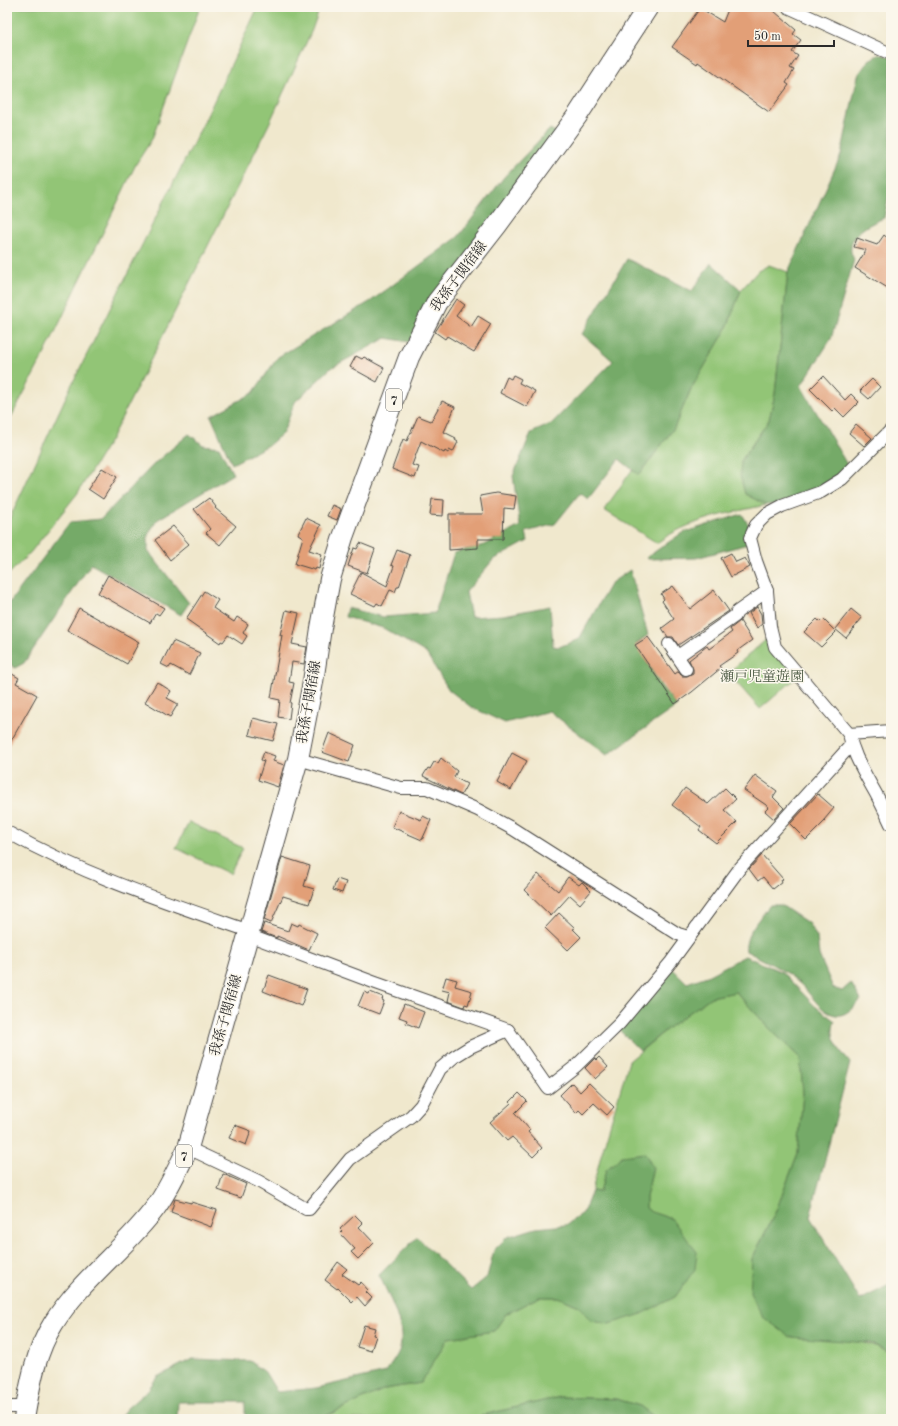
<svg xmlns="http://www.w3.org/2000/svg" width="898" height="1426" font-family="'Old Standard TT','Noto Serif JP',serif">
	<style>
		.green { fill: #92c576; stroke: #5e7850 }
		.forest { fill: #75aa67; stroke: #506a49 }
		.building { fill: #e29f77 }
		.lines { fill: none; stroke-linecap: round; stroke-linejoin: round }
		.street-casing { stroke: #494743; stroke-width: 14 }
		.primary-casing { stroke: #494743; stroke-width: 22 }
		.street { stroke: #fff; stroke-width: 12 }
		.primary { stroke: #fff; stroke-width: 20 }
		.labels { text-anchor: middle; stroke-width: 3; stroke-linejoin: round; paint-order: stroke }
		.shield { fill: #fbf7ec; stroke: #696865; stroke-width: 1 }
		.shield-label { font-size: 13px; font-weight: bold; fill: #2b2b2b }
		.street-label { font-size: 14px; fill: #2b2b2b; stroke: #fbf7ec }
		.park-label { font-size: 14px; fill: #4a5942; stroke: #fbf7ec }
	</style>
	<rect width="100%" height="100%" fill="#fbf7ec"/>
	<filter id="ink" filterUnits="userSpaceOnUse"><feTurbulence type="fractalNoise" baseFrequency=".025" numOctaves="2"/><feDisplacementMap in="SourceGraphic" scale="8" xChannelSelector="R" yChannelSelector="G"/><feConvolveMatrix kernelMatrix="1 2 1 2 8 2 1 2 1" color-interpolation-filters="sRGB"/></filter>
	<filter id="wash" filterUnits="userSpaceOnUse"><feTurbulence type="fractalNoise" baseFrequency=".012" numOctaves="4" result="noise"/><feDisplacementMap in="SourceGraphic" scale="16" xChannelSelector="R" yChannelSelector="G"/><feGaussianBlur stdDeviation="0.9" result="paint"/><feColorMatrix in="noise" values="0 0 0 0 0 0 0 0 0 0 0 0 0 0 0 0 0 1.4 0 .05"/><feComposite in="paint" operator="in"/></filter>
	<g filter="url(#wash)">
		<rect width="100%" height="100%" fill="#f0e8cd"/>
		<g class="green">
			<polygon points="7,7 200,7 152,139 136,164 45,353 7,425"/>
			<polygon points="258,7 320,7 312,30 269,124 111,439 77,494 30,553 7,576 7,524 70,388 205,120"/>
			<path d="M 769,265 L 788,272 L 775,394 L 769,420 L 741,461 L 745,494 L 766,505 C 730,513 687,520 657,543 L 604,510 L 632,470 L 639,475 L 674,428 L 691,389 L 726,330 L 741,290 L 758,271 Z"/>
			<polygon points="769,637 796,678 760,709 728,673"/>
			<polygon points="189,822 243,848 230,874 176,848"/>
			<path d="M 736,992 L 771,1030 L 800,1058 L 803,1093 L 798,1153 L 776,1211 L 752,1259 L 790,1337 C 815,1339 874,1337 891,1355 L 891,1419 L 657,1419 L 640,1406 L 616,1399 L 560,1397 L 483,1415 L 476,1419 L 319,1419 L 385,1389 L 421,1383 L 448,1338 L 494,1331 L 506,1314 L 539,1297 L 558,1297 L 579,1306 L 591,1321 L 675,1297 L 684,1284 L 672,1219 L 651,1212 L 646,1208 L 646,1197 L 653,1168 L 606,1170 L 600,1192 L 592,1191 L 601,1155 L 629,1061 L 672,1025 L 711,997 Z"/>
		</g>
		<g class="forest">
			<path d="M 880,54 L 891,57 L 891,186 L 884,218 C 872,223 851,232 851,248 C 850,252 853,256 854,260 L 831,339 L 801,386 L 849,468 L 820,488 L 779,504 L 766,505 L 745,494 L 740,475 L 741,461 L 769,420 L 775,394 L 788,272 L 841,155 L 858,75 L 869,60 Z"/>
			<polygon points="550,129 556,132 409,342 386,338 331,368 295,402 283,433 269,445 232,464 211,416 253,393 278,357 371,301 458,237 504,177"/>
			<polygon points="627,259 692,291 711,263 741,290 726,330 691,389 674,428 639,475 619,459 588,499 580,493 555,524 526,532 528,541 493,560 466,592 471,617 504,615 550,606 553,646 559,647 579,639 611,583 630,570 648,635 636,644 661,686 677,706 607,755 549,711 505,723 471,707 449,690 426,653 383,628 345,617 347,608 384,617 435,613 454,553 484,545 520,526 513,476 531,433 551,424 613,361 582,334"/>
			<polygon points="189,434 203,445 219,447 233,474 157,520 148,535 148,551 189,603 181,615 91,564 24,663 15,668 7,662 7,606 70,522 101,519 156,462"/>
			<polygon points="742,514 750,527 748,544 696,558 648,559 647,557 682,533"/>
			<path d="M 770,905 L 781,905 L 808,923 L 817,937 L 819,955 L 833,988 L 842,991 L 851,983 L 861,1000 C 854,1006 846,1017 836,1015 C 820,1013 810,992 799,983 C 784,969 765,961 746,951 C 744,934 760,918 770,905 Z"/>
			<path d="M 745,956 L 782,972 L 815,1006 L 835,1021 C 828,1038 840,1050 850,1063 L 810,1217 L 860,1300 L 891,1284 L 891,1355 L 886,1350 L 870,1343 L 790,1337 L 763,1317 L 750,1293 L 752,1259 L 776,1211 L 798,1153 L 803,1093 L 800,1058 L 771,1030 L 736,992 L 711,997 L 672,1025 L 640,1051 L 618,1029 L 672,968 L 687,983 L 707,976 Z"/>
			<path d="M 645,1153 L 653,1168 L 646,1197 L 646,1208 L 651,1212 L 672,1219 L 697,1252 L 695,1269 L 675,1297 L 639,1315 L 609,1324 L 591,1321 L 579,1306 L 558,1297 L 539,1297 L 506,1314 L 494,1331 L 448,1338 L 421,1383 L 385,1389 L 319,1419 L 245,1419 L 245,1402 L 178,1402 L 177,1419 L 118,1419 L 127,1408 L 148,1390 L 157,1377 L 192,1359 L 250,1361 L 265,1372 L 277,1392 L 316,1388 L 386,1372 C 390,1365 398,1356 400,1348 C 406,1327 388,1294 379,1275 L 417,1237 L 471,1290 L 487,1277 L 494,1250 L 507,1237 L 536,1228 L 566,1225 L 583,1213 L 592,1191 L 600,1192 L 606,1170 L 622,1156 Z"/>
			<polygon points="560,1397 616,1399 640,1406 657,1419 476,1419 483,1415"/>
		</g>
		<g id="blocks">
			<g class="building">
				<polygon points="729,7 775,7 774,11 796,30 793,34 801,40 792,52 798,56 790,68 794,70 786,83 789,85 769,112 698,62 697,64 672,47 700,8 723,22"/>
				<polygon points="884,235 891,241 891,290 855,268 866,250 854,247 857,238 877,245"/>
				<polygon points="456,299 464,305 456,316 471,327 478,316 491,324 474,352 447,336 445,339 435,332"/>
				<polygon points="356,356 362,359 364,357 384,368 377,382 350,367"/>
				<polygon points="513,375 521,379 519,383 535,391 527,407 500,393 507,377 511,379"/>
				<polygon points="823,376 845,400 851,394 859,402 844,417 835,408 832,411 810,389"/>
				<polygon points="872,379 880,387 869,399 860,391"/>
				<polygon points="442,401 455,407 444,432 456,438 455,440 458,442 453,452 449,450 448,453 445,451 444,453 421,441 412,465 419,467 415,478 392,469 403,439 407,441 418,416 431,421"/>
				<polygon points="856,424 872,438 864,446 849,433"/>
				<polygon points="102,468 117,477 103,499 88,489"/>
				<polygon points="496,493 516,496 514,509 504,508 503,539 478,539 478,548 449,550 449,514 483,514 480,496"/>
				<polygon points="209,498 216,507 215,508 236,526 220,545 206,533 210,529 194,509"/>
				<polygon points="432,499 444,500 443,516 430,515"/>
				<polygon points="332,505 341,509 337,520 327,516"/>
				<polygon points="306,518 321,525 309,550 322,554 319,569 316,568 315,570 295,564 303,537 298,534"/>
				<polygon points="173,526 189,544 170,560 155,540"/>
				<polygon points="360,543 375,549 367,573 348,566 354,548 357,549"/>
				<polygon points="397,550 410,555 399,587 397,587 395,592 390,590 382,606 377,603 375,606 350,594 361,572 387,586 394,566 391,565"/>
				<polygon points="731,553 736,562 745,558 750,567 731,577 721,558"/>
				<polygon points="108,575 164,608 159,615 156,613 150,623 98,593"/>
				<polygon points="673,586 690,609 714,590 729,611 678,645 673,637 668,637 662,628 674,619 662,601 664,599 661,594"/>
				<polygon points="204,591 218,600 213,608 234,622 237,617 248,624 243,633 247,636 242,644 228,635 223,642 221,641 220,643 186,619"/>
				<polygon points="757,607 761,614 762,624 757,628 749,613"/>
				<polygon points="79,608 139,642 127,664 67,630"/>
				<polygon points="851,609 862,618 846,638 835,629"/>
				<polygon points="286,610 299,613 292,644 307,647 304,664 292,662 289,682 294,683 290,703 291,703 289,719 278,717 280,700 271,698 282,635 280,635"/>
				<polygon points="817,619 820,622 823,619 836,632 821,647 804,632"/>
				<polygon points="740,621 752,640 737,651 738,653 719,666 721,668 692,692 675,704 635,645 648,637 675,674 679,671 682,676 687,676 693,673 693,669 689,660 707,646 709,649 732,632 730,629"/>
				<polygon points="173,641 200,653 189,675 171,665 169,668 161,664"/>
				<polygon points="7,671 19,678 16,683 37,695 7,748"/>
				<polygon points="157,682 171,691 167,698 178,704 170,717 145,702"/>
				<polygon points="253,718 278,724 273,741 249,735"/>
				<polygon points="329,733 355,745 349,762 322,752"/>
				<polygon points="264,752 275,756 273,761 284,765 278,787 258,780 264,761 261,760"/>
				<polygon points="512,753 527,761 511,790 497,782"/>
				<polygon points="441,758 457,771 454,777 467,784 461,795 423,776 428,768 430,769 434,762 438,763"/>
				<polygon points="755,775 777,791 773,797 784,808 774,819 765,811 769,807 744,790"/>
				<polygon points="685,788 708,804 725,788 736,799 724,810 737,822 716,843 699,830 701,827 672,805"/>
				<polygon points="818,794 834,808 824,820 825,821 806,840 790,824"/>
				<polygon points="399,811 421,820 423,816 431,820 422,840 392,827"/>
				<polygon points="762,855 783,879 781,880 782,882 773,889 763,877 758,881 749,869"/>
				<polygon points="282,857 310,866 304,886 314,889 309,904 283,896 271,923 264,920"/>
				<polygon points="538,874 558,891 568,877 579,885 582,882 591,891 580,904 570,895 551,916 524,890"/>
				<polygon points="337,879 346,882 342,893 333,890"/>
				<polygon points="559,913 575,928 573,929 581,937 568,950 545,928"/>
				<polygon points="264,923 288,931 291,923 298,926 299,924 317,933 309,950 277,936 277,938 261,932"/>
				<polygon points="269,975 307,989 301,1006 263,991"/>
				<polygon points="446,977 457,980 455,986 472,991 468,1005 465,1004 464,1007 448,1001 450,992 442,990"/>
				<polygon points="364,992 369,994 370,992 383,997 382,1000 384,1001 379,1014 358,1006"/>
				<polygon points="404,1004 424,1012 418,1028 406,1023 407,1020 399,1017"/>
				<polygon points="599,1057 608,1067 595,1079 585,1068 595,1058 596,1060"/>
				<polygon points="572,1083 580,1092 589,1083 614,1107 607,1115 594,1103 583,1114 579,1110 576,1113 560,1095"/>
				<polygon points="519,1093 527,1101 515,1113 530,1130 528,1132 542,1148 533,1157 512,1137 507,1141 490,1122 511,1103 510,1102"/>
				<polygon points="235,1125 251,1131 246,1145 229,1138"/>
				<polygon points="223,1174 246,1184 241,1198 218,1190"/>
				<polygon points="175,1199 191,1203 191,1202 217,1210 211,1227 171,1212"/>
				<polygon points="355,1215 363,1223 359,1227 374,1243 358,1259 351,1252 355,1249 340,1233 342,1231 340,1229"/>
				<polygon points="338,1262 347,1269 342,1274 358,1285 361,1282 368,1290 366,1292 372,1298 365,1306 357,1297 352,1302 338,1288 337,1289 325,1280"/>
				<polygon points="364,1325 375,1328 373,1335 376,1336 371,1351 357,1347"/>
			</g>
		</g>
	</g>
	<g filter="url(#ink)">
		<use href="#blocks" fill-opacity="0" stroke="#494743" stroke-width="1"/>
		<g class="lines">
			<g class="street-casing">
				<g id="street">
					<polyline points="788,7 891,54"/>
					<path d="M 891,430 L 842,479 L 821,492 L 782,506 L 767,514 L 756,525 L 750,538 L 756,561 L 767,591 L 770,626 L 775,647 L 849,734 C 853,754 862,768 871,785 C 878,797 885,811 891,824"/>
					<polyline points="669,644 686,669"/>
					<polyline points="678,656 735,616 737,612 767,591"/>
					<polyline points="849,734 891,731"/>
					<polyline points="298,759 401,788 427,788 478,810 513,829 678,934 688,937"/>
					<path d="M 7,832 C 84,875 166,902 249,931"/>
					<polyline points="248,935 373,982 508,1030 548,1088 576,1066 620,1023 671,962 740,868 851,745"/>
					<polyline points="188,1148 258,1181 301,1206 306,1209 309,1209 350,1159 411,1116 421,1105 440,1069 454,1057 470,1047 508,1030"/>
					<polyline points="7,1407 26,1407"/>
				</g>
			</g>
			<g class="primary-casing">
				<path id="primary" d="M 24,1419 C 30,1385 35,1353 53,1324 C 81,1279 125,1249 156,1207 C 169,1189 178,1168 188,1148 L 298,759 L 313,682 L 321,628 L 330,579 L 343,537 L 409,357 L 437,302 L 497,225 L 577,116 L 648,7"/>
			</g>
			<use href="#street" class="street"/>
			<use href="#primary" class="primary"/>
		</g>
	</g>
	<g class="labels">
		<g class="shield">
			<rect x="386" y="389" width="16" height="22" rx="3"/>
			<rect x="176" y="1145" width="16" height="22" rx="3"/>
		</g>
		<g class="shield-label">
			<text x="394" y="405">7</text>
			<text x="184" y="1161">7</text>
		</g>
		<g class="street-label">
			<text transform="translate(458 276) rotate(-53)" y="5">我孫子関宿線</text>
			<text transform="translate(308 702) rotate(-80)" y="5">我孫子関宿線</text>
			<text transform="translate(225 1015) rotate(-74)" y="5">我孫子関宿線</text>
		</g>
		<g class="park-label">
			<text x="762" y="681">瀬戸児童遊園</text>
		</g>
	</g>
	<rect width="898" height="1426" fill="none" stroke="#fbf7ec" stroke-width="24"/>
	<path d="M748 40v6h86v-6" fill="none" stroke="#2b2b2b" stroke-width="2"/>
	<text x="754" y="40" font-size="12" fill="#2b2b2b" stroke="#fbf7ec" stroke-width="3" paint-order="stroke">50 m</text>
</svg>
